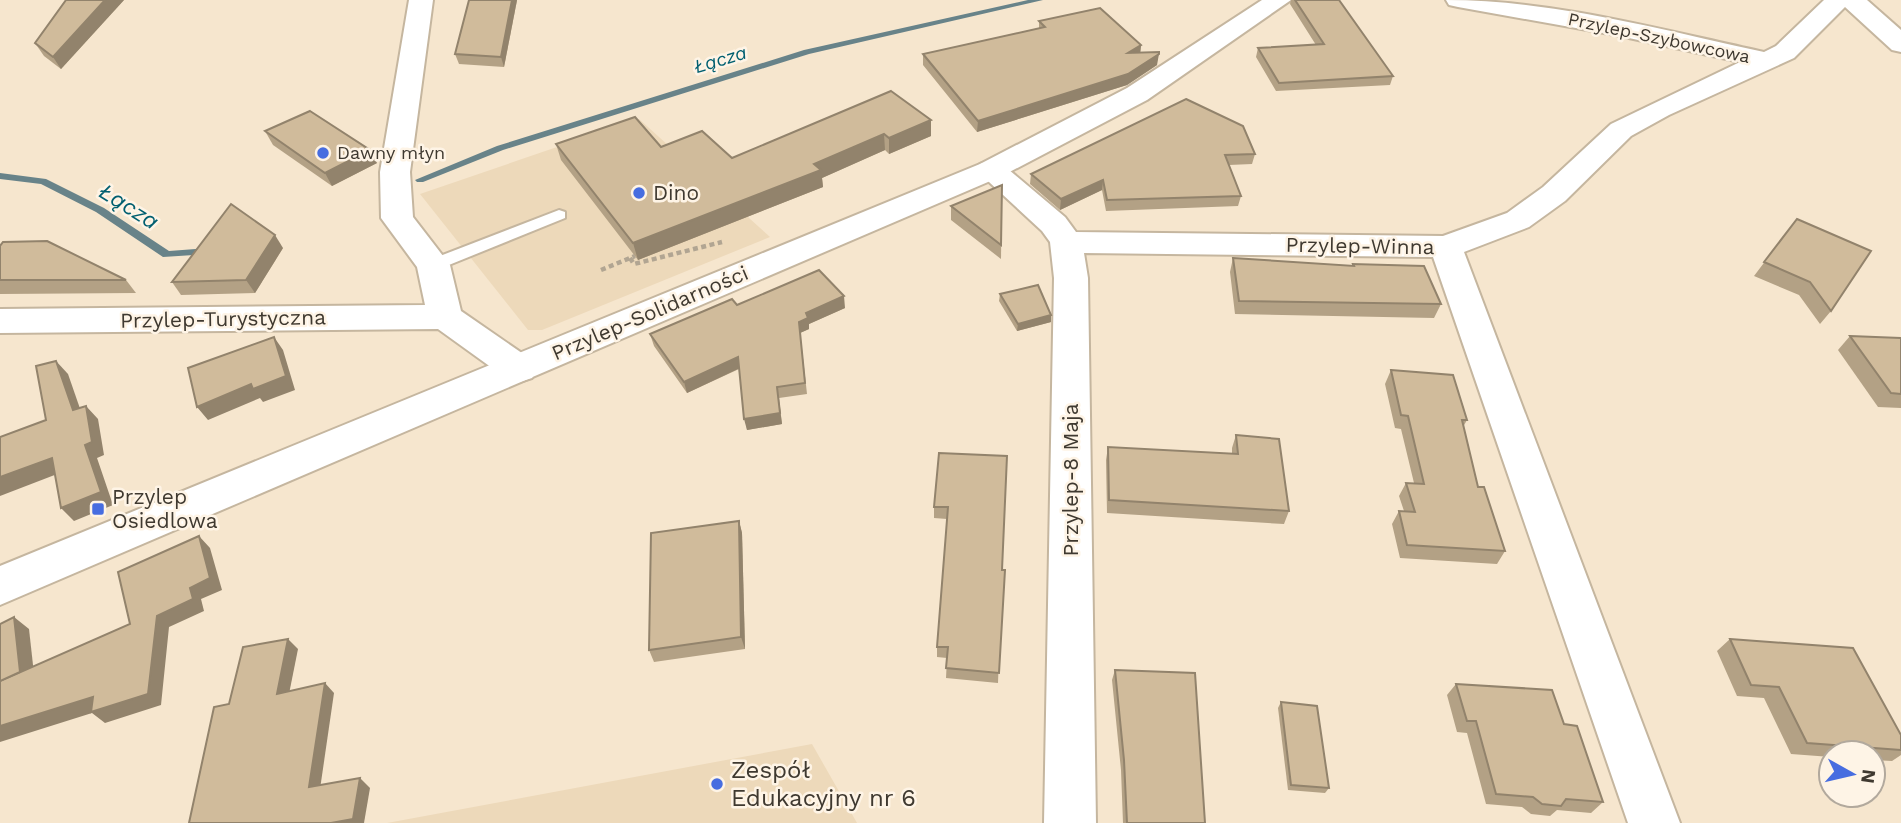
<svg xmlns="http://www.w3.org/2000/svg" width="1901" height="823" font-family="'Work Sans',sans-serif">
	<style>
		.built { fill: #edd9ba }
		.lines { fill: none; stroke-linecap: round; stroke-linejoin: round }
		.stream { fill: #688389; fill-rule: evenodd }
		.lane-casing { stroke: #c5b69f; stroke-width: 4 }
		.street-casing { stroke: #c5b69f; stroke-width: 4 }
		.secondary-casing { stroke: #c5b69f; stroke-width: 4 }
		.path { stroke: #b1a592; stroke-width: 4.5; stroke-dasharray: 5 3.5; stroke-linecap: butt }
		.lane { fill: #fff; fill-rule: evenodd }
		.street { fill: #fff; fill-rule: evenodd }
		.secondary { fill: #fff; fill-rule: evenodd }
		.wall { fill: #b3a185 }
		.shaded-wall { fill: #92836c }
		.building { fill: #d0bb9b; stroke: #92836c; stroke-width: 2 }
		.poi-dot { fill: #476de0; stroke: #fef4e6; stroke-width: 2.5 }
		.labels { text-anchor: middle; stroke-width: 5; stroke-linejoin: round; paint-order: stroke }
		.far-street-label { font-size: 18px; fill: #3f3930; stroke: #fef4e6 }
		.far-poi-label { font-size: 18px; fill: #3f3930; stroke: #fef4e6; text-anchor: start }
		.far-water-label { font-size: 19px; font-style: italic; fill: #015f70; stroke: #fef4e6 }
		.poi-label { font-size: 21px; fill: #3f3930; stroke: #fef4e6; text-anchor: start }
		.street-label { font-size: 21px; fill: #3f3930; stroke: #fef4e6 }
		.water-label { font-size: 23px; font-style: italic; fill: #015f70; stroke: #fef4e6 }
		.near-poi-label { font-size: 24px; fill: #3f3930; stroke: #fef4e6; text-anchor: start }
	</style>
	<rect width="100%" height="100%" fill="#f6e6ce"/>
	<g class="built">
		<polygon points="639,119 770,237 542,330 528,330 420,194"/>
		<polygon points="812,744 857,823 387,823"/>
	</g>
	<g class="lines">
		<g class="stream">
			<polygon points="1028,0 1043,0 809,54 503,150 423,182 417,182 415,180 497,146 804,50"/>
			<polygon points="0,173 46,179 104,208 169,251 209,248 214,251 209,254 163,257 96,212 41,184 0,179"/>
		</g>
		<g class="lane-casing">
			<polygon id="lane" points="559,210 565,212 565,218 439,269 427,269 425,265 427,261"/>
		</g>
		<g class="street-casing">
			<g id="street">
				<polygon points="409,0 433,0 410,172 413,217 450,265 461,311 532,360 538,369 532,378 519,382 506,378 438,329 0,333 0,309 425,305 417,267 381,218 380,172"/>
				<path d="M 1446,0 C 1553,0 1659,29 1764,52 L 1776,46 L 1824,0 L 1867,0 L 1901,30 L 1901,52 L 1892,50 L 1845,7 L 1794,58 L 1669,115 L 1631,136 L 1565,201 L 1529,227 L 1464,252 L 1680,823 L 1628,823 L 1433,257 L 1084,253 L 1088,278 L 1096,823 L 1044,823 L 1054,278 L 1050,242 L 1042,231 L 976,170 L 980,164 L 991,161 L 1002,164 L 1065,217 L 1076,232 L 1443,236 L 1507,213 L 1543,187 L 1611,124 L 1740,62 L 1615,35 L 1458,7 L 1449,5 Z"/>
			</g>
		</g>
		<g class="secondary-casing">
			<polygon id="secondary" points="1262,0 1291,0 1147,100 1002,176 0,605 0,566 980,164 1127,88"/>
		</g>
		<g class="path">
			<polyline points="630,258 634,264 722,242"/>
			<polyline points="601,270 635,256"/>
		</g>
		<use href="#lane" class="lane"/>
		<use href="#street" class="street"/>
		<use href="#secondary" class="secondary"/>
	</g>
	<g class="wall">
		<polygon points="66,0 124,0 61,69 44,56 35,43"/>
		<polygon points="469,0 517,0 504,67 459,64 455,54"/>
		<polygon points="1291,0 1339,0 1393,76 1390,85 1276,91 1256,57 1258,48 1316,45 1290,4"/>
		<polygon points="1039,21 1141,45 1140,53 1157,65 1127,85 977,132 923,65 923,54 1039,28"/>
		<polygon points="891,91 931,136 889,154 885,150 822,178 823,187 638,260 561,160 556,144 661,147 732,158"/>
		<polygon points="1186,99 1255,154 1252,164 1229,165 1241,196 1238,206 1106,211 1102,190 1060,210 1030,184 1031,174"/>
		<polygon points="265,131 377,163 332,186 273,145"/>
		<polygon points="1002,185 1001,259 951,220 951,206"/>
		<polygon points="1797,219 1831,311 1820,324 1799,295 1754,276"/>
		<polygon points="0,246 126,280 136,293 0,294"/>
		<polygon points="283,248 255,293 181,295 172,282"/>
		<polygon points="1233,258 1353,266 1353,264 1441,304 1434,318 1235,314 1230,272"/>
		<polygon points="1000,294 1051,322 1017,331 999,301"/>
		<polygon points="737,305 845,308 809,324 809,329 800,333 807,394 779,398 782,424 747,430 739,369 687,393 654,346 650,334"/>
		<polygon points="1850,336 1901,338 1901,408 1878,407 1838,350"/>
		<polygon points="1391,370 1467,420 1463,427 1478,487 1505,551 1497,564 1400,558 1392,524 1399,511 1404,511 1399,496 1406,483 1414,483 1401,429 1395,428 1385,384"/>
		<polygon points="1236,435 1289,511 1284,524 1107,513 1106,460 1108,447 1232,454 1232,448"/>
		<polygon points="939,453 1002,570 998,683 946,678 947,658 937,657 937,647 947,519 934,518 934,507"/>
		<polygon points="739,521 742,533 745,649 654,662 649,650"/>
		<polygon points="1730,639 1901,735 1901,755 1892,761 1873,760 1873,753 1831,753 1831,757 1791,754 1764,698 1737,696 1717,651"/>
		<polygon points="1115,670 1205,823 1123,823 1121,770 1112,680"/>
		<polygon points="1456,684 1564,724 1603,802 1591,813 1557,810 1550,816 1531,814 1522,807 1486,804 1467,733 1457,732 1447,695"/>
		<polygon points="1281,702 1329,788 1325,793 1288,790 1278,708"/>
	</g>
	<g class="shaded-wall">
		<polygon points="105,0 124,0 61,69 53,57"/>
		<polygon points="512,0 517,0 504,67 501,57"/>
		<polygon points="1141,45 1140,56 1128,53"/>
		<polygon points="1159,54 1157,65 1127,85 977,132 978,121"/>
		<polygon points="931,120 931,136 889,154 889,138"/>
		<polygon points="884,134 885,150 822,178 823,187 638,260 633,243"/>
		<polygon points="370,150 377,163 332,186 325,173"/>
		<polygon points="1103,180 1102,190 1060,210 1061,199"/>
		<polygon points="275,235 283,248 255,293 246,280"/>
		<polygon points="844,296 845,308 809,324 809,329 800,333 807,394 799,322 806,313"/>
		<polygon points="1051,315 1051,322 1017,331 1018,324"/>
		<polygon points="274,337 283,350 295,390 263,402 260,398 208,420 197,407"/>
		<polygon points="738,357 740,368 687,393 684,382"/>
		<polygon points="56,361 68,374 85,423 73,410"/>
		<polygon points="777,387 782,424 747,430 744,419"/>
		<polygon points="86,406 98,419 104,455 97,458 113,505 74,521 61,508 85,445"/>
		<polygon points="52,458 65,471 0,496 0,477"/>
		<polygon points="739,521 742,533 745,649 741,637"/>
		<polygon points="199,536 210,548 222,590 201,599 204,611 169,627 161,705 105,723 92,713 0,742 0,726 93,697 157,616 190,588"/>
		<polygon points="14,617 29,629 35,683 0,683"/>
		<polygon points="288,639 298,649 287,704 277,694"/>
		<polygon points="325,683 334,693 319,796 309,787"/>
		<polygon points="360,778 370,788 364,823 331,823"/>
	</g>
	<g class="building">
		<polygon points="66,0 105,0 53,57 35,43"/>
		<polygon points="469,0 512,0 501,57 455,54"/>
		<polygon points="1295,0 1339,0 1393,76 1279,83 1258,48 1324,44"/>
		<polygon points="1100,8 1141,45 1128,53 1159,52 1159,54 1128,74 978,121 923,54 1045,27 1039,21"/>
		<polygon points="891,91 931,120 889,138 884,134 814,164 821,170 633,243 556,144 635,117 661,147 702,131 732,158"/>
		<polygon points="1186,99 1243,126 1255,154 1225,155 1241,196 1107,200 1103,180 1061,199 1031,174"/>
		<polygon points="310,111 370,150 325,173 265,131"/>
		<polygon points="1002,185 1001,245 951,206"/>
		<polygon points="231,204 275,235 246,280 172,282"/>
		<polygon points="1797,219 1871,251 1831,311 1810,282 1764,262"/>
		<polygon points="47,241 126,280 0,280 0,246 3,242"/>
		<polygon points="1233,258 1354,266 1353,264 1424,266 1441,304 1239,301"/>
		<polygon points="819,270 844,296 806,313 808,318 799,322 805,383 777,387 780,413 744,419 738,357 684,382 650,334 732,299 737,305"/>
		<polygon points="1038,285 1051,315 1018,324 1000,294"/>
		<polygon points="1850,336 1901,338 1901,394 1891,393"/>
		<polygon points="274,337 286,376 253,389 251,384 197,407 188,368"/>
		<polygon points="56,361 73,410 86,406 92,442 85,445 101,492 61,508 52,458 0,477 0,437 46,420 36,366"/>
		<polygon points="1391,370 1453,375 1467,420 1462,420 1478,487 1484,487 1505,551 1407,545 1399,511 1415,512 1406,483 1424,484 1408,416 1401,415"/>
		<polygon points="1236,435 1279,439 1289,511 1109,500 1108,447 1238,454"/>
		<polygon points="939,453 1007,456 1002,570 1005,570 999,673 946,668 948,647 937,647 948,507 934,507"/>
		<polygon points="739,521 741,637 649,650 651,533"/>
		<polygon points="199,536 210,578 190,588 193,599 157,616 148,694 91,712 93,697 0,726 0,681 130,624 118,572"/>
		<polygon points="14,617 20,672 0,681 0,624"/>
		<polygon points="288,639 277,694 325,683 309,787 360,778 353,819 331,823 189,823 214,707 229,704 243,647"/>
		<polygon points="1730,639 1853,648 1901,735 1901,750 1807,743 1779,687 1751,685"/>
		<polygon points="1115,670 1195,673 1205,823 1127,823 1124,760"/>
		<polygon points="1456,684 1552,690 1564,724 1577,726 1603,802 1566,799 1561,806 1542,804 1533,797 1496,794 1476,721 1467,721"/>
		<polygon points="1281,702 1317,706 1329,788 1291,785"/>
	</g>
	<g class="poi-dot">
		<circle cx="323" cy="153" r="7"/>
		<circle cx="639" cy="193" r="7"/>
		<rect x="91" y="502" width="14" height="14" rx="3.5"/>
		<circle cx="717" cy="784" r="7"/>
	</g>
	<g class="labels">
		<g class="far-street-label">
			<text transform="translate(1659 38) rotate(12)" y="6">Przylep-Szybowcowa</text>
		</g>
		<g class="far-poi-label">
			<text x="337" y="159">Dawny młyn</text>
		</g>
		<g class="far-water-label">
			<text transform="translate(720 59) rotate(-17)" y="7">Łącza</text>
		</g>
		<g class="poi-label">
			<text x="653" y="200">Dino</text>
			<text x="112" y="504">Przylep<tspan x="112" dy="24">Osiedlowa</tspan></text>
		</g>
		<g class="street-label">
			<text transform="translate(1360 246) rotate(1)" y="7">Przylep-Winna</text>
			<text transform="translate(650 313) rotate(-23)" y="7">Przylep-Solidarności</text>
			<text transform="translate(223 319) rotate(-1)" y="7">Przylep-Turystyczna</text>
			<text transform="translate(1071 480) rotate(-90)" y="7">Przylep-8 Maja</text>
		</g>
		<g class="water-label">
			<text transform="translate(129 206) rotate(32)" y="8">Łącza</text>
		</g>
		<g class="near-poi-label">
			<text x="731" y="778">Zespół<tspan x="731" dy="28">Edukacyjny nr 6</tspan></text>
		</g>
	</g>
	<g transform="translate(1852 774) rotate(98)"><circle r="33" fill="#fef4e6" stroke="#b2a99d" stroke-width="2"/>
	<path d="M0-5L12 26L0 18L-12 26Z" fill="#476de0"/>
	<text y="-10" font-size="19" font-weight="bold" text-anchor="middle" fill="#3f3930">N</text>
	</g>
</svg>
